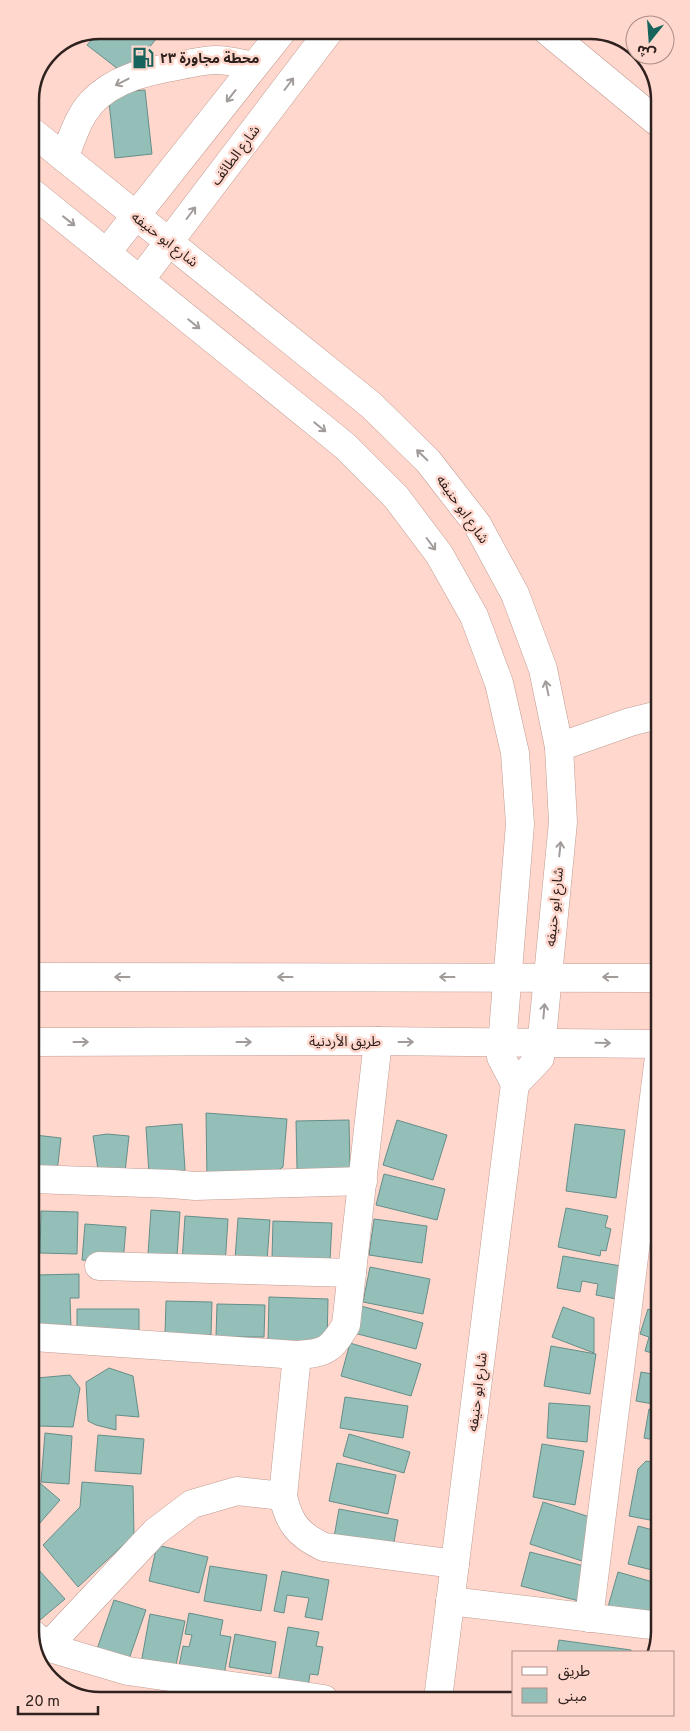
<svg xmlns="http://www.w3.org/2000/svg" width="690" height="1731" font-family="Overpass,'Noto Sans Arabic',sans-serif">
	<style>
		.building { fill: #94bfb9; stroke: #658e89 }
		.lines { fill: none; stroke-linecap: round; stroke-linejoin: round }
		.minor-casing { stroke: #c09c92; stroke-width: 29 }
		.minor { stroke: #fff; stroke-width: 28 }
		.oneway { stroke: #a19b99 }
		.labels { text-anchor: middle; stroke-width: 5; stroke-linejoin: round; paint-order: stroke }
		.poi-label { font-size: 14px; font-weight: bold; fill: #2f211d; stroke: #ffd7cd; text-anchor: start }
		.street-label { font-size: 14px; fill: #2f211d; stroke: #ffd7cd }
		.rim { fill: none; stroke: #2f211d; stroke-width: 2.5 }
	</style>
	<rect width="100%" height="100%" fill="#ffd7cd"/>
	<g class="building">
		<polygon points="100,30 163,30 127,76 87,45"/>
		<polygon points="145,90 152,154 115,158 108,93"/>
		<polygon points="206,1113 287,1119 283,1167 257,1183 207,1179"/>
		<polygon points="349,1120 350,1169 297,1169 296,1121"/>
		<polygon points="397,1120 447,1135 433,1180 383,1165"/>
		<polygon points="182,1124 185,1170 175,1173 149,1174 146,1127"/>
		<polygon points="575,1124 625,1130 616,1198 566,1191"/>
		<polygon points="107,1134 129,1136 125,1172 99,1176 93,1136"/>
		<polygon points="35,1135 61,1138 57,1172 33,1169"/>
		<polygon points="384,1174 445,1189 437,1220 376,1205"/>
		<polygon points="566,1208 608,1216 605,1227 611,1229 606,1251 601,1250 600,1256 558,1247"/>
		<polygon points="151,1210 180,1212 177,1256 148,1254"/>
		<polygon points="41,1211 78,1212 77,1254 40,1253"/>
		<polygon points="185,1216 228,1219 225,1266 182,1263"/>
		<polygon points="238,1218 270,1220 267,1261 235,1259"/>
		<polygon points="374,1219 427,1226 422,1263 369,1255"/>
		<polygon points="273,1221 332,1223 330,1260 272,1258"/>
		<polygon points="85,1224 126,1227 123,1263 82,1260"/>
		<polygon points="659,1231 659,1260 654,1259"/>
		<polygon points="563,1256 627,1267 621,1300 596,1295 598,1284 582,1281 580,1292 557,1288"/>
		<polygon points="370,1267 430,1279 423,1314 363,1302"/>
		<polygon points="79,1274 79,1298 70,1298 71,1328 39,1329 37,1275"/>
		<polygon points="269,1297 328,1299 327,1343 268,1342"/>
		<polygon points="166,1301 212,1302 211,1335 165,1334"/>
		<polygon points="217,1304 265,1305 264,1337 216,1337"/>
		<polygon points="361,1306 423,1323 416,1349 354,1333"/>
		<polygon points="659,1306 659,1355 645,1351 649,1337 640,1334 648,1309 657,1312"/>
		<polygon points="563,1307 594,1318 594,1353 552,1337"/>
		<polygon points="77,1309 139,1309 139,1335 77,1334"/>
		<polygon points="350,1343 421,1364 411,1396 341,1376"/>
		<polygon points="551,1346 596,1354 590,1394 544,1386"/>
		<polygon points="109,1368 133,1376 139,1417 116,1415 116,1430 96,1425 88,1421 86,1382"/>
		<polygon points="641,1372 659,1375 659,1405 636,1401"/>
		<polygon points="70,1375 80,1388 73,1427 38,1426 37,1378"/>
		<polygon points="345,1397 408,1406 403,1438 340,1428"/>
		<polygon points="549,1403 590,1406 587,1442 547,1438"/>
		<polygon points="649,1409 659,1410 660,1441 644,1438"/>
		<polygon points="45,1433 72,1436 69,1484 41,1482"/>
		<polygon points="349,1434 410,1452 404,1473 343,1456"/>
		<polygon points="98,1435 144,1439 141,1474 95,1471"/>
		<polygon points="542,1444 584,1451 575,1505 533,1497"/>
		<polygon points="646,1461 660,1464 660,1522 629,1516 638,1469"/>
		<polygon points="337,1463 396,1475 388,1514 329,1501"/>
		<polygon points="82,1482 133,1486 134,1535 78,1587 43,1545 80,1507"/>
		<polygon points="40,1483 60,1500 33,1531 33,1491"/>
		<polygon points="543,1502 596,1519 582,1561 530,1544"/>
		<polygon points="339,1509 398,1520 392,1553 333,1543"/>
		<polygon points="638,1526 660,1532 660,1572 628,1564"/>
		<polygon points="157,1545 208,1557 199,1593 149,1581"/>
		<polygon points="530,1552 588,1567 579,1601 521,1586"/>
		<polygon points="210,1566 267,1575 261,1611 204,1601"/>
		<polygon points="38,1569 65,1599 34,1625 33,1572"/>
		<polygon points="282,1571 329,1580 322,1620 305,1617 309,1598 287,1595 284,1613 274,1611"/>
		<polygon points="618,1572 660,1584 660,1620 608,1607"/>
		<polygon points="114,1600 146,1610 128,1662 96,1652"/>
		<polygon points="189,1613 223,1620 220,1635 231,1637 224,1675 179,1666 183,1646 189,1647 192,1635 185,1634"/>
		<polygon points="150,1614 185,1621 174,1675 140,1669"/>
		<polygon points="288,1627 319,1632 316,1646 323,1647 318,1675 310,1674 307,1694 277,1688"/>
		<polygon points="235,1634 276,1642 271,1674 229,1667"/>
		<polygon points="559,1640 631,1650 631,1652 557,1652"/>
	</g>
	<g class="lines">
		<g class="minor-casing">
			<g id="minor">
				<polyline points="546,30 656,121"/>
				<polyline points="30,130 371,405 428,461 477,524 515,594 543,669 559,747 563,822 540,1058 515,1084"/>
				<path d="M 64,158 C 72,139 77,119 91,103 C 115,77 150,71 182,65 C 193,63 205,60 216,60 C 229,60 242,64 254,66"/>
				<polyline points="30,191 345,446 396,497 439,554 474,616 499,683 515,753 520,824 501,1057 515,1084 438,1699"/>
				<polyline points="107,252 283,30"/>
				<polyline points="140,280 330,30"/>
				<polyline points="559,747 630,722 658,715"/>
				<polyline points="32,977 658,978"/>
				<polyline points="32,1042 378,1041 659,1044"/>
				<polyline points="33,1179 172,1184 195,1186 363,1181"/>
				<polyline points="99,1266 352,1273"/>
				<path d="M 33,1337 L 297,1355 C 326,1353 331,1350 346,1325 L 378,1041"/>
				<path d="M 297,1355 L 283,1496 C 289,1523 298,1535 324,1547 L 455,1564"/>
				<polyline points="450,1601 660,1626"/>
				<polyline points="589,1618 659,1057"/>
				<polyline points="34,1635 47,1647 128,1671 324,1699"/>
				<polyline points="47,1647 155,1532 192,1504 237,1491 283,1496"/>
			</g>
		</g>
		<use href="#minor" class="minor"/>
	</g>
	<defs><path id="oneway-shaft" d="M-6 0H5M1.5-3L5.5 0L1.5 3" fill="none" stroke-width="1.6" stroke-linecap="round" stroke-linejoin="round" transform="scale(1.25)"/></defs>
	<g class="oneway">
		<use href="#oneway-shaft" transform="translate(122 82) rotate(153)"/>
		<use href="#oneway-shaft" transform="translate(289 84) rotate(-53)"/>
		<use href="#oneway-shaft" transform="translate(231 96) rotate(128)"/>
		<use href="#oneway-shaft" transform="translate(191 213) rotate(-53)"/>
		<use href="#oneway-shaft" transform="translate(69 221) rotate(38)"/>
		<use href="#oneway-shaft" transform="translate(194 324) rotate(39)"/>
		<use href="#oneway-shaft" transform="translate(320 427) rotate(39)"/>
		<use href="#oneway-shaft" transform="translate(422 455) rotate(-136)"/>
		<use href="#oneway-shaft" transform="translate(431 544) rotate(53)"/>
		<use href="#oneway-shaft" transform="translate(547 688) rotate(-102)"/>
		<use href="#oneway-shaft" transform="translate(560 849) rotate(-84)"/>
		<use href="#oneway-shaft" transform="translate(122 977) rotate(180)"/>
		<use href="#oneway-shaft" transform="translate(285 977) rotate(180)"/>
		<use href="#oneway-shaft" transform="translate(447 977) rotate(180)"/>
		<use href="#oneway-shaft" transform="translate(610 977) rotate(-180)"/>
		<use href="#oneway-shaft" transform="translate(544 1011) rotate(-85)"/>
		<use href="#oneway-shaft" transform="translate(81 1042)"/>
		<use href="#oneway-shaft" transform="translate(244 1042)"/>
		<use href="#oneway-shaft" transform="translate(406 1042)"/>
		<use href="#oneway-shaft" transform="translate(603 1043) rotate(1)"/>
	</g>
	<defs>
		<g id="fuel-bare" transform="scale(1.725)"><path d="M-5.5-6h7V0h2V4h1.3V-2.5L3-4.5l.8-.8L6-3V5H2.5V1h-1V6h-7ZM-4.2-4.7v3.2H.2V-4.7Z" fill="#18645d" stroke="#ffd7cd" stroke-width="2.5" paint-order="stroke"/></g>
	</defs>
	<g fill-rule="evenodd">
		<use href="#fuel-bare" x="143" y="58"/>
	</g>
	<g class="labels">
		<g class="poi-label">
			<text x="160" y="63">محطة مجاورة ٢٣</text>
		</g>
		<g class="street-label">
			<text transform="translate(235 155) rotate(-53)" y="5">شارع الطائف</text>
			<text transform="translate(165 239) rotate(38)" y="5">شارع ابو حنيفه</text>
			<text transform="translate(463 509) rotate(55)" y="5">شارع ابو حنيفه</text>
			<text transform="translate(554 907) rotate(-84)" y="5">شارع ابو حنيفه</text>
			<text x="345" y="1046">طريق الأردنية</text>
			<text transform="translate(477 1392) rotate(-83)" y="5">شارع ابو حنيفه</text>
		</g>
	</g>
	<path d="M0 0H690V1731H0ZM100 39H590A61 61 0 0 1 651 100V1631A61 61 0 0 1 590 1692H100A61 61 0 0 1 39 1631V100A61 61 0 0 1 100 39Z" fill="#ffd7cd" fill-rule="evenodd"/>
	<path class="rim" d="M100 39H590A61 61 0 0 1 651 100V1631A61 61 0 0 1 590 1692H100A61 61 0 0 1 39 1631V100A61 61 0 0 1 100 39Z"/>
	<rect x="512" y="1651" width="162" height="65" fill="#ffd7cd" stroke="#ac8e87"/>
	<rect x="522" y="1667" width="25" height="8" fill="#ffffff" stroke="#ac8e87"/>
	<text x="558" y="1676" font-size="15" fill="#2f211d">طريق</text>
	<rect x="522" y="1688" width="25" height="15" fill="#94bfb9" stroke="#ac8e87"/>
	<text x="558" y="1701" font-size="15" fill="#2f211d">مبنى</text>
	<g transform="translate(650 40) rotate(197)"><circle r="24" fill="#ffd7cd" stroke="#ac8e87"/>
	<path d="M0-4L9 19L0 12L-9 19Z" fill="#18645d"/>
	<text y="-8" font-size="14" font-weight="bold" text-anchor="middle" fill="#2f211d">ش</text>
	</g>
	<path d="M18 1706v8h80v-8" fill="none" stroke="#2f211d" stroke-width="2.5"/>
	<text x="25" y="1706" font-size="15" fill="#2f211d" stroke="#ffd7cd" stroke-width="4" paint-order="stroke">20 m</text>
</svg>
